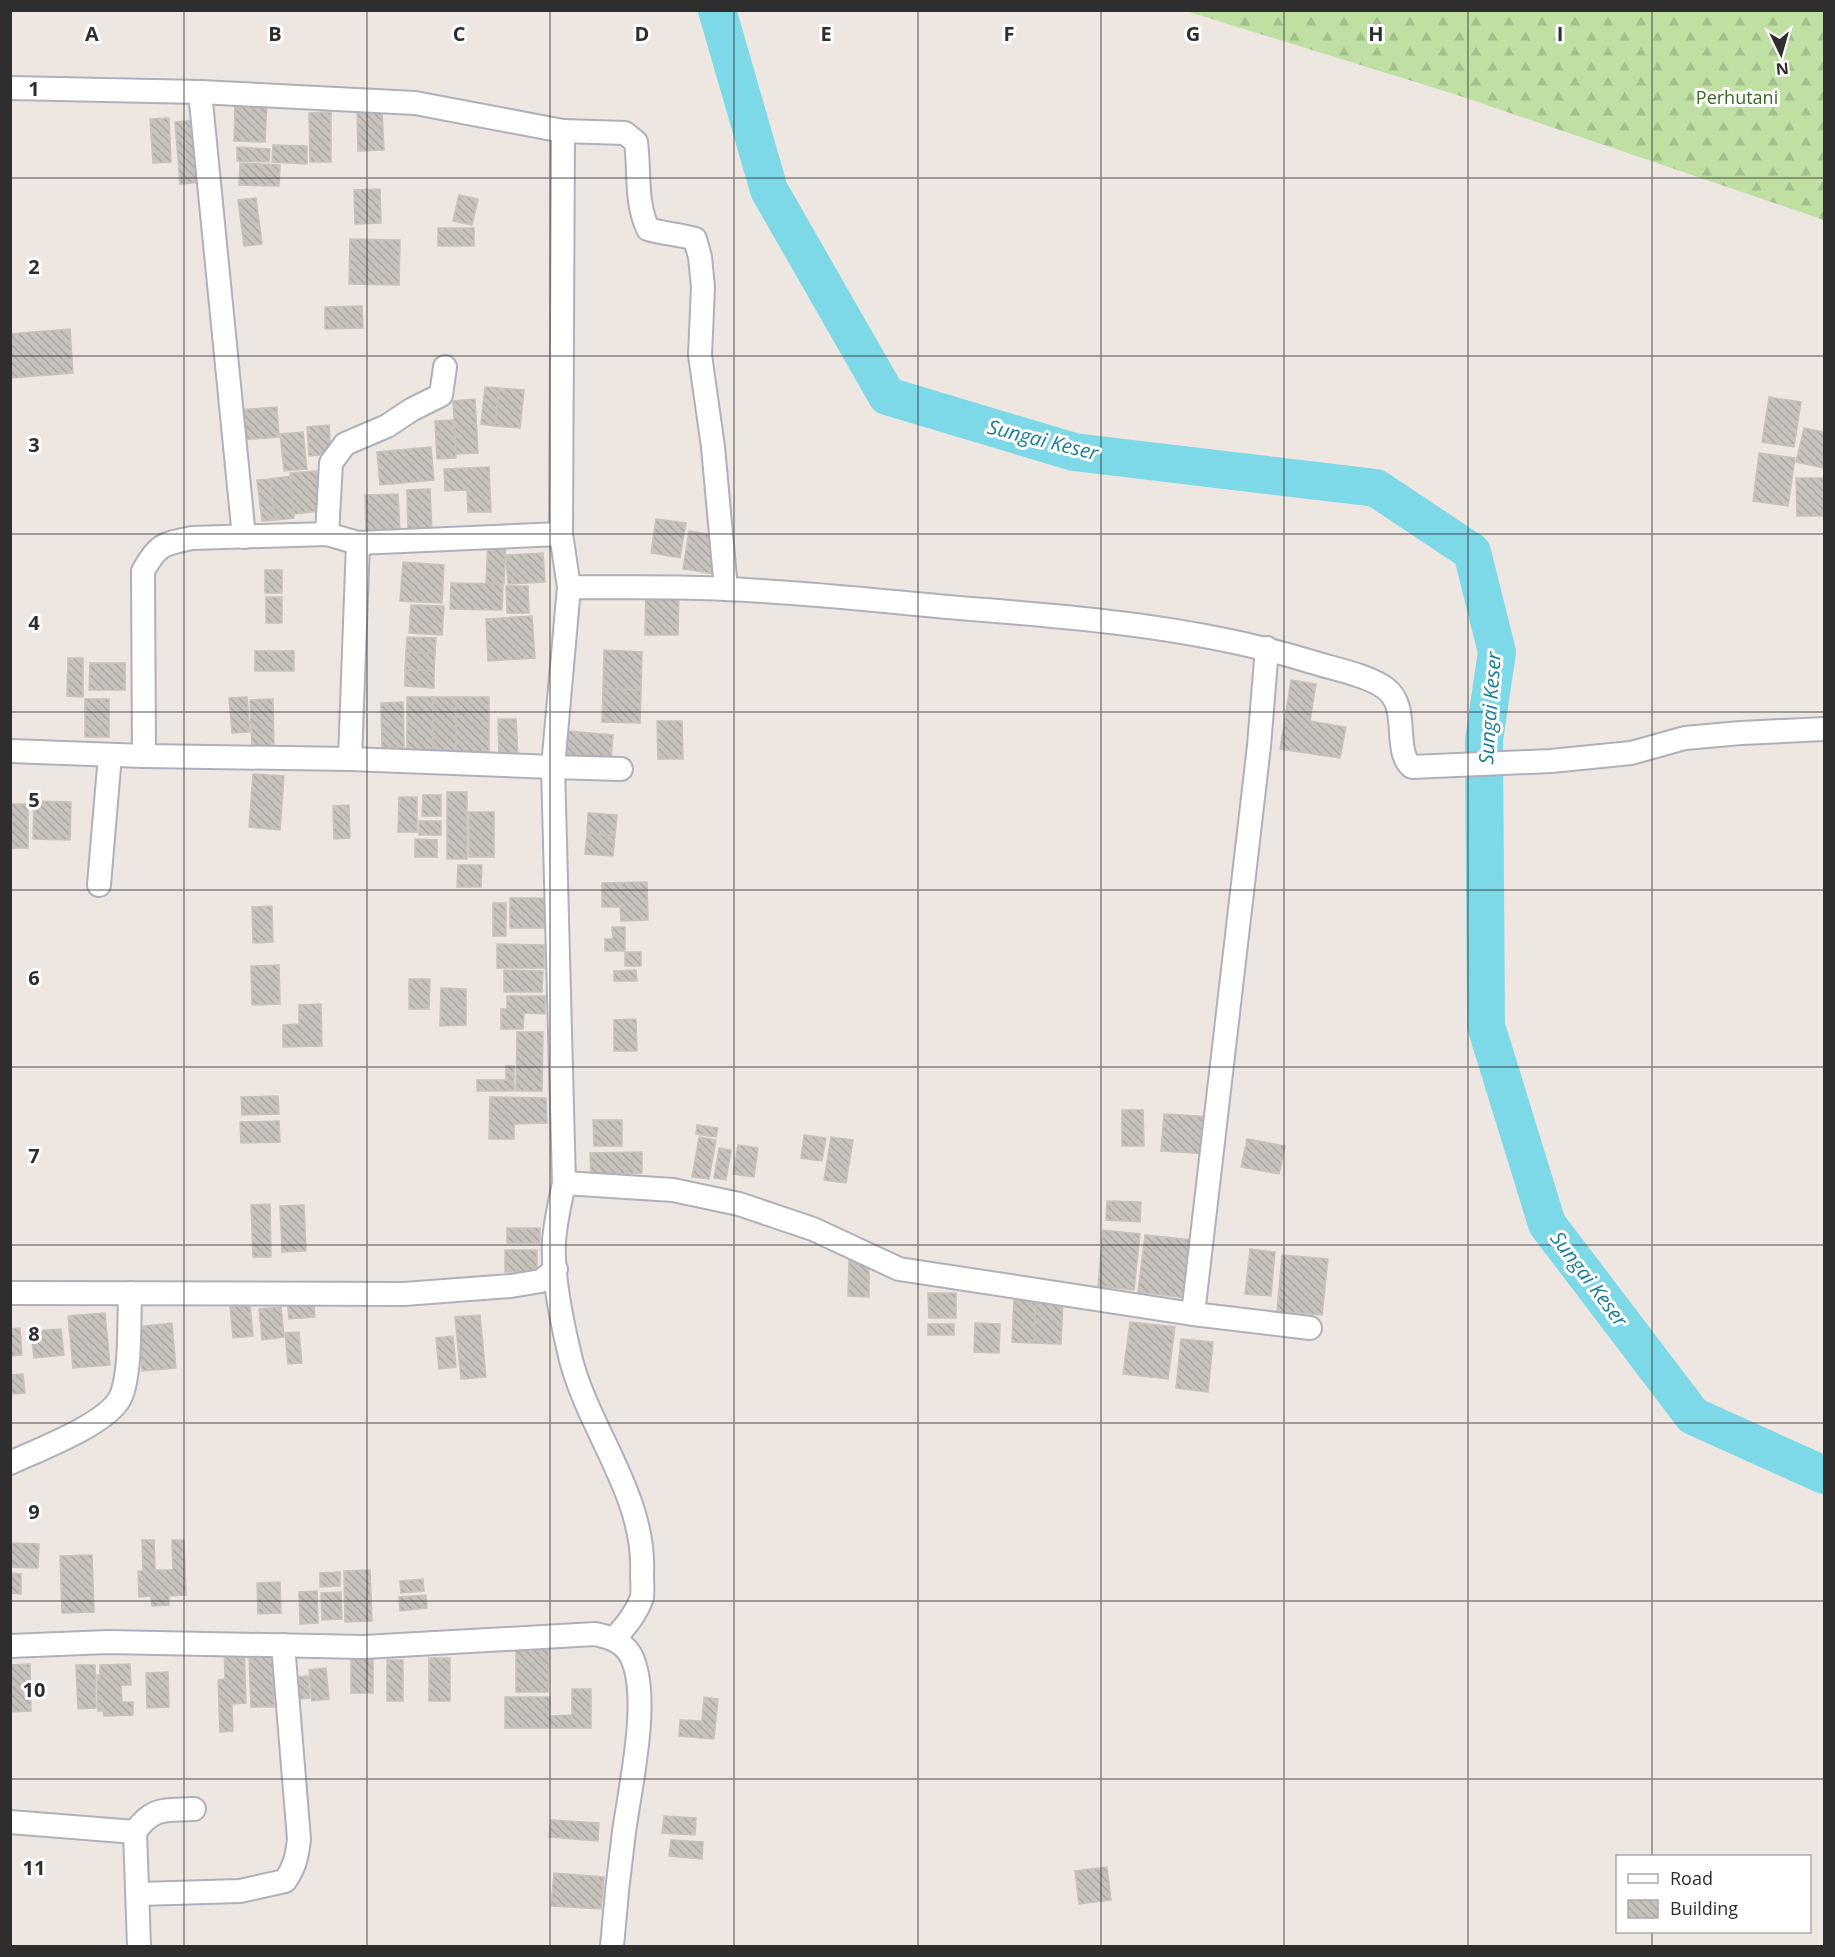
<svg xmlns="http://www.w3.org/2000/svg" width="1835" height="1957" font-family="'Open Sans',sans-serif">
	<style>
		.forest { fill: url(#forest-firs) }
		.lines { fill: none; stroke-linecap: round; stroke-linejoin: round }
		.river { stroke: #7dd8e7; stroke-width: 38 }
		.building { fill: url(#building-back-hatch); stroke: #c9c2bb; stroke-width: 1.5 }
		.minor-casing { stroke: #aeb1b9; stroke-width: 26 }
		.minor { stroke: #fff; stroke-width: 22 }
		.grid { fill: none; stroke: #2e2e2e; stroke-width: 1.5; stroke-opacity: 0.55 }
		.labels { text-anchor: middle; stroke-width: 6; stroke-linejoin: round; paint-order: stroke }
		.park-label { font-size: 18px; fill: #386820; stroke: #fff }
		.water-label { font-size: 20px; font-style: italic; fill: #177c98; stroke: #fff }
		.grid-label { font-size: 20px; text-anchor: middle; font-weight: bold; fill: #2e2e2e; stroke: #fff; stroke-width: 6; stroke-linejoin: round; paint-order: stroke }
	</style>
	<defs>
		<pattern id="forest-firs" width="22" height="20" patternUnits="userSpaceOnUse" patternTransform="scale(1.5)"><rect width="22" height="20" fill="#bfe0a2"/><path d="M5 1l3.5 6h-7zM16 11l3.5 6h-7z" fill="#a4c08c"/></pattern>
		<pattern id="building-back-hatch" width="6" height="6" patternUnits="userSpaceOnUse" patternTransform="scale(1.5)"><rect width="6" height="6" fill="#c7c2bc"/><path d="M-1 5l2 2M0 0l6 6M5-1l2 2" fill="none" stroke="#aba7a2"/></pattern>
	</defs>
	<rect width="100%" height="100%" fill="#eee7e1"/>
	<polygon class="forest" points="1186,11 1824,11 1824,220 1454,94"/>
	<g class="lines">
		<polyline class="river" points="717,10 769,190 887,396 1074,452 1376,488 1472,552 1497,652 1484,740 1486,1026 1547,1224 1693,1416 1824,1475"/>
	</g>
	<g class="building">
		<polygon points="235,102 267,103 265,142 234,141"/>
		<polygon points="382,111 384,150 358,151 357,112"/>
		<polygon points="331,112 331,162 310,162 309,113"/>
		<polygon points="169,118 171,162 153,163 150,119"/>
		<polygon points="200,120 204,182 180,184 175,122"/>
		<polygon points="273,145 307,146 307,164 272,162"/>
		<polygon points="237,147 270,149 269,162 237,161"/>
		<polygon points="240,163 280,165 279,186 239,185"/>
		<polygon points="380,189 381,223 355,224 354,190"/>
		<polygon points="459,195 478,199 472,225 453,221"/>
		<polygon points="256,198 262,244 244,246 238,200"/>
		<rect x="438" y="228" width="36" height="18"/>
		<polygon points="350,239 400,240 399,285 349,284"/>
		<polygon points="362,306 363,328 325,329 325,307"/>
		<polygon points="70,329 73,373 11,378 10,334"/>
		<polygon points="485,387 499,388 495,426 481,424"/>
		<polygon points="499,388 524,390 520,428 495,426"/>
		<polygon points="1769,397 1801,402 1794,447 1762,442"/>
		<polygon points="475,399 478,453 456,454 453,401"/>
		<polygon points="277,407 279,437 240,440 238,410"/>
		<polygon points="453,420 456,458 437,459 435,421"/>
		<polygon points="329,425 331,454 309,456 307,427"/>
		<polygon points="1804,428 1824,432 1824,468 1796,462"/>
		<polygon points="303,432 307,469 284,471 280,434"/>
		<polygon points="431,447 434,480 380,485 377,452"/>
		<polygon points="1759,453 1795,458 1788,506 1753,501"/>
		<polygon points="489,467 491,512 468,512 467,490 445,491 444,469"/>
		<polygon points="317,471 320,511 294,514 290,473"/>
		<polygon points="290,476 294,518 275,520 270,479"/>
		<polygon points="1796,478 1824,478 1824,516 1797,516"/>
		<polygon points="270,479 275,520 262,521 257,480"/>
		<polygon points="430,489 432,532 408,533 407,490"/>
		<polygon points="398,494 400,532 366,533 365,495"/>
		<polygon points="656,519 686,523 680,558 651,553"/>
		<polygon points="689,531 720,536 714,574 683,569"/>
		<polygon points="488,541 506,542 504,584 486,583"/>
		<polygon points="543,553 545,582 508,584 506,555"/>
		<polygon points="403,562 444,565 442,603 400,601"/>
		<rect x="265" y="570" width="17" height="23"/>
		<polygon points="451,583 503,584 502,610 450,609"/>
		<polygon points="506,586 528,586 529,613 507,613"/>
		<polygon points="646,591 679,592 678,635 645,635"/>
		<rect x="266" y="597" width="16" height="26"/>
		<polygon points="411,605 444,606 442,635 409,633"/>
		<polygon points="532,616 535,658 488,661 486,619"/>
		<polygon points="407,637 436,638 435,653 406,652"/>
		<polygon points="604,650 642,652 641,690 603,689"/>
		<rect x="255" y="651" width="39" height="20"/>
		<polygon points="406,652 435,653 434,671 405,670"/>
		<polygon points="68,658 83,658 83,697 67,696"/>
		<polygon points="90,663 125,663 125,690 89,690"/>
		<polygon points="405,670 434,671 434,688 405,686"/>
		<polygon points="1291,680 1316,684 1310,721 1346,727 1340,758 1280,749"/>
		<polygon points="603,689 641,690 640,723 602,722"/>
		<polygon points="247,697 250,732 232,733 229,698"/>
		<rect x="407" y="697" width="26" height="59"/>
		<rect x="433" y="697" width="23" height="59"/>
		<rect x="456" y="697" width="33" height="59"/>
		<rect x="85" y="699" width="24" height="38"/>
		<polygon points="273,699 274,749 252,750 250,700"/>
		<polygon points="403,702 404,747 382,748 381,703"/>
		<polygon points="498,719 516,719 518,756 499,757"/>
		<polygon points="657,721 682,721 683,759 658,759"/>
		<polygon points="568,731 613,735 611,759 566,755"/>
		<polygon points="253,774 284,776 280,830 249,827"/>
		<rect x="447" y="792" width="20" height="67"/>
		<polygon points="423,795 441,795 441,816 422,816"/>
		<polygon points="399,797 417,797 417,832 398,832"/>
		<polygon points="34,801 71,802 70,840 33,839"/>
		<rect x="10" y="804" width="18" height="44"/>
		<polygon points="349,805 350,838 334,839 333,806"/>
		<rect x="469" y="812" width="25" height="45"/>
		<polygon points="588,813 617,815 615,836 587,833"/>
		<rect x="419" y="821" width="22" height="14"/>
		<polygon points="587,833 615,836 613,856 585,854"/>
		<polygon points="415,839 437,840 437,857 415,857"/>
		<polygon points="458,865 482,865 481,887 457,887"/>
		<polygon points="647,882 648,920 621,921 620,907 602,907 602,883"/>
		<rect x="510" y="898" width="46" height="30"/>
		<rect x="493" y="903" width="13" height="33"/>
		<polygon points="272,906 273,942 253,943 252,907"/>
		<polygon points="612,927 625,927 625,951 605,951 605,939 613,939"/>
		<polygon points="497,944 544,945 544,968 497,968"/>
		<rect x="625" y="952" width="16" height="14"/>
		<polygon points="279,965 280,1004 252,1005 251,966"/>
		<polygon points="504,970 543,971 542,992 504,992"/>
		<polygon points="636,970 637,981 614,981 614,971"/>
		<polygon points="409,979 430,979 429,1009 409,1009"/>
		<polygon points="441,988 466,989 466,1025 440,1026"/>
		<polygon points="507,996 545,996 545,1014 524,1013 523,1029 501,1029 501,1009 507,1009"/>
		<polygon points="321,1004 322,1046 283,1047 283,1025 299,1024 299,1005"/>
		<polygon points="636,1019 637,1051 614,1051 614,1020"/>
		<polygon points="517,1032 543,1032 542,1091 516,1091"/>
		<polygon points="506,1066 514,1066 514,1091 477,1091 477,1080 506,1080"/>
		<polygon points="278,1096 279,1114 242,1115 241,1097"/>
		<polygon points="490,1097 546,1098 547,1123 514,1124 514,1139 489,1139"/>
		<polygon points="1122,1110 1143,1110 1144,1146 1122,1146"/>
		<polygon points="1164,1114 1213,1117 1210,1154 1161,1151"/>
		<polygon points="593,1120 622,1120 622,1146 594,1146"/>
		<polygon points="279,1121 280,1142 241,1143 240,1122"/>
		<polygon points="697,1125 718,1128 716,1137 696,1134"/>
		<polygon points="804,1135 826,1138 822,1161 801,1158"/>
		<polygon points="699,1137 716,1140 709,1179 692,1177"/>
		<polygon points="831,1137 853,1140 846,1183 824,1180"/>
		<polygon points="1247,1139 1285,1146 1279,1174 1241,1167"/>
		<polygon points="738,1145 758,1148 754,1177 733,1174"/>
		<polygon points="719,1148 731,1150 726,1180 714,1178"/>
		<polygon points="642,1152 642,1173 591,1175 590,1153"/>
		<polygon points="1107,1201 1141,1202 1140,1222 1106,1220"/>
		<polygon points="270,1204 271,1257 253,1257 251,1205"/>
		<polygon points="304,1205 306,1251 282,1252 280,1206"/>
		<rect x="507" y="1228" width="33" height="15"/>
		<polygon points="1103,1230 1140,1234 1134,1290 1098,1286"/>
		<polygon points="1145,1235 1193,1240 1186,1298 1138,1292"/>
		<polygon points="1250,1249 1275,1252 1271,1296 1245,1294"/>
		<rect x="505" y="1250" width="32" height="22"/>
		<polygon points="1282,1255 1328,1259 1322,1315 1277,1311"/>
		<polygon points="849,1259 869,1259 869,1297 848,1296"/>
		<polygon points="928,1293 956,1293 956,1318 929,1318"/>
		<polygon points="313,1295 315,1317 289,1319 287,1298"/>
		<polygon points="1014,1299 1036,1300 1034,1343 1012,1342"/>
		<polygon points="1036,1300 1063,1301 1061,1344 1034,1343"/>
		<polygon points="250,1305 253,1336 233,1338 230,1307"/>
		<polygon points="281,1307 284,1337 262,1340 259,1309"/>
		<polygon points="105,1313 110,1365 73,1368 68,1316"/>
		<polygon points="480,1315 486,1377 461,1379 455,1317"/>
		<polygon points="1130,1322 1175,1327 1168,1379 1123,1374"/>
		<polygon points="172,1323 176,1368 142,1371 138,1327"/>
		<polygon points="975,1323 1000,1324 999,1353 974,1352"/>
		<rect x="928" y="1324" width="26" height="11"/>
		<polygon points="20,1328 22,1355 10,1356 10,1329"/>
		<polygon points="61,1329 64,1355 34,1358 31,1331"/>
		<polygon points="299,1332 302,1363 288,1364 285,1333"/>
		<polygon points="453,1336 456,1367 439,1369 436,1338"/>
		<polygon points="1181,1339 1213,1342 1208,1392 1176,1388"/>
		<polygon points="23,1374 25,1393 10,1394 10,1375"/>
		<polygon points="142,1540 154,1540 155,1570 173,1570 172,1540 184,1540 186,1595 169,1596 169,1605 152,1606 151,1596 139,1597 138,1571 143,1571"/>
		<polygon points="10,1543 39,1544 38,1568 10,1567"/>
		<polygon points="92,1555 94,1612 62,1613 60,1556"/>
		<polygon points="370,1570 372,1621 345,1622 344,1571"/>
		<polygon points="340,1572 340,1586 320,1587 320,1573"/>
		<polygon points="10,1573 21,1574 21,1594 10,1593"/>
		<polygon points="423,1579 424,1591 401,1593 400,1581"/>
		<polygon points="280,1582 281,1613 258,1614 257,1583"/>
		<polygon points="317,1591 318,1623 300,1624 299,1592"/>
		<polygon points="341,1592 342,1619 322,1620 321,1593"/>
		<polygon points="426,1595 427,1608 400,1611 399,1597"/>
		<polygon points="244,1647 246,1703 232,1704 233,1731 220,1732 218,1680 225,1679 224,1648"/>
		<polygon points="516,1648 549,1648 548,1692 516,1692"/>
		<polygon points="272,1656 274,1707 251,1707 249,1657"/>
		<rect x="351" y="1656" width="22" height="37"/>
		<rect x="429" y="1658" width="21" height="43"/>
		<rect x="387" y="1660" width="16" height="41"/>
		<polygon points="30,1664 31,1711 10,1712 10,1665"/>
		<polygon points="130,1664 131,1685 121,1685 122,1702 133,1702 133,1715 104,1716 103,1711 98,1711 97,1675 100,1675 100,1665"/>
		<polygon points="76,1665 95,1665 96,1708 78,1709"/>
		<polygon points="326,1668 329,1699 312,1701 309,1670"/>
		<polygon points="168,1672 169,1707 147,1708 146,1673"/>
		<polygon points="308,1676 310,1698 298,1699 296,1677"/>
		<polygon points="572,1689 591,1689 591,1728 505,1728 505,1697 550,1697 550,1716 572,1715"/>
		<polygon points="704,1697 718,1699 714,1739 679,1736 680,1720 702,1721"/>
		<polygon points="664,1816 696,1818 695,1835 662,1833"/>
		<polygon points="551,1820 599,1823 598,1841 549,1837"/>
		<polygon points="671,1840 703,1842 702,1859 669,1856"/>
		<polygon points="1107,1867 1111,1900 1079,1904 1075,1871"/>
		<polygon points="554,1873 604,1877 601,1909 551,1906"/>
	</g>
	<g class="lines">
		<g class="minor-casing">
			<g id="minor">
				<polyline points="10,88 200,92 415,103 563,131 561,534 569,587 553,767 621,769"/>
				<polyline points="200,92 244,537"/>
				<path d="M 563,131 L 625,133 L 636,142 C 640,172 635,201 648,229 C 664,234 679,234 695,239 L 700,257 L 703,287 L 700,355 L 713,447 L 726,589"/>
				<polyline points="327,534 331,463 345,444 387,426 411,410 441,395 445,367"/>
				<path d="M 569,587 C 621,588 673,586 725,589 C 803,592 881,601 959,608 C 1076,617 1199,627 1312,662 C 1334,669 1367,675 1385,688 C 1411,706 1392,751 1412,767 L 1551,761 L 1631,753 L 1685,738 L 1741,733 L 1824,729"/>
				<path d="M 10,751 L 144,756 L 350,759 L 553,767 L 564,1183 C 560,1203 555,1223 554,1242 C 552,1275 563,1327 571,1360 C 590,1432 646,1497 642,1574 C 642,1582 643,1590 642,1597 C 637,1613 625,1627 614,1639"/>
				<path d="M 144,756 L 143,571 C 158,544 163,544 192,538 L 327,534 L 358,543 L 561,534"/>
				<polyline points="350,759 358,543"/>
				<polyline points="99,885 110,755"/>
				<polyline points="564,1183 673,1190 739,1204 813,1229 899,1269 1193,1314 1259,746 1267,648"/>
				<polyline points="10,1293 404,1294 511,1286 541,1281 556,1269"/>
				<polyline points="1193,1314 1310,1328"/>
				<path d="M 10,1463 C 38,1450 107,1424 120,1398 C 131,1377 129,1319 130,1293"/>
				<path d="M 10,1646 L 108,1642 L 364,1647 L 595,1634 C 609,1637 622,1641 630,1654 C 652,1693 630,1787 624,1832 C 619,1870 615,1908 612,1946"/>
				<polyline points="10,1822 135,1832"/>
				<path d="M 139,1894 L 240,1891 L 285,1881 C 295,1867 297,1856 299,1839 L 283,1645"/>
				<path d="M 139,1946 L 135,1832 C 153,1806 165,1811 194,1809"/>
			</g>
		</g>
		<use href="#minor" class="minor"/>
	</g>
	<path class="grid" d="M 184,10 L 184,1946M 367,10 L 367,1946M 550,10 L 550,1946M 734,10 L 734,1946M 918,10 L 918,1946M 1101,10 L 1101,1946M 1284,10 L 1284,1946M 1468,10 L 1468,1946M 1652,10 L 1652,1856M 10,178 L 1824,178M 10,356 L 1824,356M 10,534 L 1824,534M 10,712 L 1824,712M 10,890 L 1824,890M 10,1067 L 1824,1067M 10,1245 L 1824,1245M 10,1423 L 1824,1423M 10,1601 L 1824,1601M 10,1779 L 1824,1779M 1652,1932 L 1652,1946"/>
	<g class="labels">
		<g class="park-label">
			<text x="1737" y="104">Perhutani</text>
		</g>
		<g class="water-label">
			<text transform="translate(1043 440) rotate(14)" y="7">Sungai Keser</text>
			<text transform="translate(1490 708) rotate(-86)" y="7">Sungai Keser</text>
			<text transform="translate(1589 1279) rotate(53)" y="7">Sungai Keser</text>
		</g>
	</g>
	<g class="grid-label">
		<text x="92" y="41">A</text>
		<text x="275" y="41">B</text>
		<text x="459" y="41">C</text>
		<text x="642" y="41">D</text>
		<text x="826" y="41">E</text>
		<text x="1009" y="41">F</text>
		<text x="1193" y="41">G</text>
		<text x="1376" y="41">H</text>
		<text x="1560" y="41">I</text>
		<text x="34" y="96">1</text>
		<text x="34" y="274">2</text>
		<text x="34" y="452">3</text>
		<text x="34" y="630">4</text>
		<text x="34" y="807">5</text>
		<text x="34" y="985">6</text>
		<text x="34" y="1163">7</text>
		<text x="34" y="1341">8</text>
		<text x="34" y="1519">9</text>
		<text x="34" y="1697">10</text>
		<text x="34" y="1875">11</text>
	</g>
	<rect width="1835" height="1957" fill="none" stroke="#2e2e2e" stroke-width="24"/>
	<rect x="1616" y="1855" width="195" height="78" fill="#ffffff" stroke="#ababab" stroke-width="1.5"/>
	<rect x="1628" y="1874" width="30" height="9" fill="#ffffff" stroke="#ababab" stroke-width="1.5"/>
	<text x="1670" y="1885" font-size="18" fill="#2e2e2e">Road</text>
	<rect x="1628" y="1900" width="30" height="18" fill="url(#building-back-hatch)" stroke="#ababab" stroke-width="1.5"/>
	<text x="1670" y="1915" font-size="18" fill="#2e2e2e">Building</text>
	<g transform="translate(1781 54) rotate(175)" stroke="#ffffff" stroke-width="4.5" paint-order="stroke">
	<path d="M0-4.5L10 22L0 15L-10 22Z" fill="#2e2e2e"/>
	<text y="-9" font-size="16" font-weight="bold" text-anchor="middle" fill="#2e2e2e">N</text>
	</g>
</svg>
